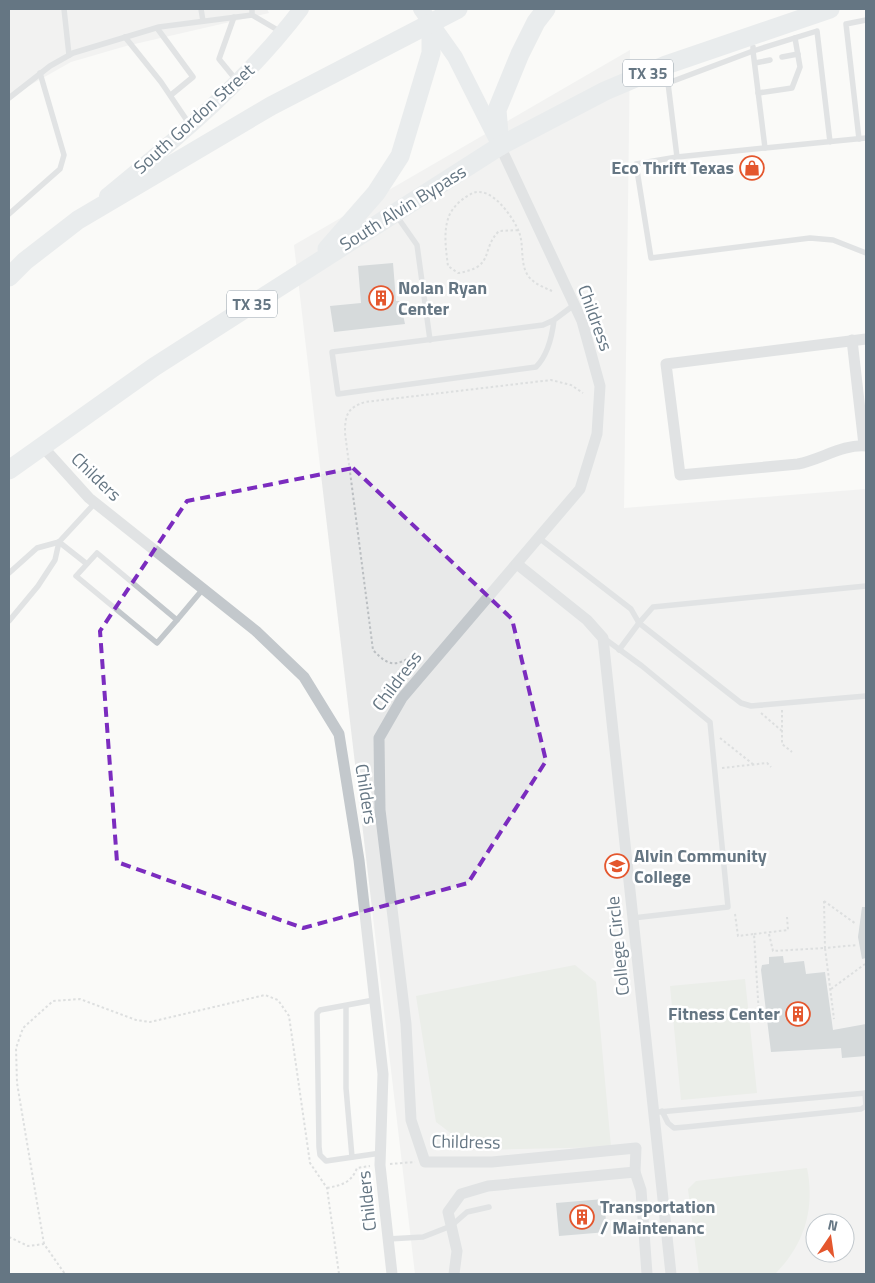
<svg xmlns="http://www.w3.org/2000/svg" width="875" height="1283" font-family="'Titillium Web',sans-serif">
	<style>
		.built { fill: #e8e9e9; fill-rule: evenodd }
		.green { fill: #dadfd7 }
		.building { fill: #aab3b9 }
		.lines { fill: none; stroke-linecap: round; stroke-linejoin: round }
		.path { stroke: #bbbfc2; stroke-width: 2; stroke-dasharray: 2.5 2.5; stroke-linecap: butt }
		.service { stroke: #c3c8cc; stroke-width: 5.5 }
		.minor { stroke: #c3c8cc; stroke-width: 11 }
		.secondary { stroke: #d6dbdf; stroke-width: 16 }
		.primary { stroke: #d6dbdf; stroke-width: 19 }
		.marked { fill: none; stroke: #7b2cbf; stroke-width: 4; stroke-dasharray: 10 6; stroke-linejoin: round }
		.labels { text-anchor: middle; stroke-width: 5; stroke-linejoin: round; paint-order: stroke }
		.shield { fill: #fff; stroke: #939fa8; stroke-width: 1 }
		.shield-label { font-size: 16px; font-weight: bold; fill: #657683 }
		.street-label { font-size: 18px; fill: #657683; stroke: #fff }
		.poi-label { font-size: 18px; font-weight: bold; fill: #657683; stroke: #fff; text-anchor: start }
	</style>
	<rect width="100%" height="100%" fill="#fafaf8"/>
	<g class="built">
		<polygon points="9,9 267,9 269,13 126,46 71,62 9,97"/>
		<path d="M 630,50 L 624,508 L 866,489 L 866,1274 L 415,1274 L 294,245 ZM 815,1223 L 845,1223 L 845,1253 L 815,1253 Z"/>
	</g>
	<g class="green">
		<polygon points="575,965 596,982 611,1147 473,1150 436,1122 416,996"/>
		<polygon points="745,979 757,1093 681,1100 670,986"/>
		<path d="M 807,1168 C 815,1208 805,1243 776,1273 L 699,1274 L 688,1189 L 696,1181 Z"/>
	</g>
	<g class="building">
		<polygon points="393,263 396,301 400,301 405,324 334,332 330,306 361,303 358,266"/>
		<polygon points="862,907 866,907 866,958 862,959 858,937"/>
		<polygon points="783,956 784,963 804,961 806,974 825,972 833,1030 866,1024 866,1056 842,1058 841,1048 771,1052 761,970 762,965 769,964 769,957"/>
		<polygon points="604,1199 607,1232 559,1236 556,1203"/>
	</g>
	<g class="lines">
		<g class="path">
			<path d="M 518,230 L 499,231 C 480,250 496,267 458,273 L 448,266 C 446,250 443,231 449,216 C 453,206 464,197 473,193 C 492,186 513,217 519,232 C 524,244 520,262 527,274 C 532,283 543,287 552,291"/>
			<path d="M 415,654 C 396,667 389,667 373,650 L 345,433 C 345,415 347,408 365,402 L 551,380 L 571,385 L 583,393"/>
			<polyline points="782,710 782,744 792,752"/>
			<polyline points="761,713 782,731"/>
			<polyline points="720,738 754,765"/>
			<polyline points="722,768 767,763 771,767"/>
			<polyline points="824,901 825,948 857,945"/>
			<polyline points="824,901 856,924"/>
			<polyline points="735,914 738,936 754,934 759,1015 751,1018"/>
			<polyline points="754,934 788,930 787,917"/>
			<polyline points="769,934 773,951 825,948 834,1019"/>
			<polyline points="831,989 865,964"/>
			<polyline points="390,1164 415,1162"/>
			<path d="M 327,1188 C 342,1185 351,1183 357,1168 L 370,1166"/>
			<polyline points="9,1237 28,1246 44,1244 65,1274"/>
			<polyline points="44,1244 17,1083 16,1048 23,1028 53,1001 80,999 136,1020 150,1022 265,995 278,1000 289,1016 310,1163 327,1188 339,1274"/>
		</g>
		<g class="service">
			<polyline points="64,9 69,55"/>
			<polyline points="201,9 203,21"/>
			<polyline points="252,9 252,15 281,32"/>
			<polyline points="234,17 219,59 237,81"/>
			<polyline points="157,28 193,77 171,95"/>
			<polyline points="125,37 161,82 190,125"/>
			<polyline points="782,57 798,54"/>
			<polyline points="755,63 770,60"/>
			<polyline points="667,68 668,83 753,51 753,47"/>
			<polyline points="668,83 677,157 636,164 651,258 810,238 833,240 866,253"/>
			<polyline points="758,93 792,88 800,67 795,38"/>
			<polyline points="9,98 50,66 73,53 159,27 252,15"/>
			<polyline points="859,139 846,24 866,20"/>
			<polyline points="830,142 817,31 753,51 765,148 866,138"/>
			<polyline points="677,157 765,148"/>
			<polyline points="9,214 60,169 64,155 40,73"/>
			<polyline points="396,215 417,245 430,340"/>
			<path d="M 554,320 L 543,325 L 332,352 L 338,394 L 536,367 C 548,355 552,337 554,320 L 574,305"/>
			<polyline points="539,538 631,609 639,623 653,607 866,586"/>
			<polyline points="59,542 87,564 97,553 177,620 157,643 76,576 87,564"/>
			<polyline points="9,573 37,548 59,542"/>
			<polyline points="177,620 203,589"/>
			<polyline points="9,621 38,586 55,560 59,542 95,503"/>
			<polyline points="605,639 642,666 710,722 728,907 633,918"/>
			<polyline points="619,650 639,623 741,703 751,706 866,696"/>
			<polyline points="374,1000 320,1010 317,1013 319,1147 320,1155 326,1161 381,1153"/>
			<polyline points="346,1006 346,1088 352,1157"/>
			<polyline points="662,1111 668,1123 674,1128 686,1127 861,1109 866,1106 865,1093"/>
			<polyline points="659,1112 866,1093"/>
			<polyline points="388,1239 423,1237 451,1226 467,1212 489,1207"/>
		</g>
		<g class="minor">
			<polyline points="500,146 582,321 600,386 597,434 580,489 402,698 379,738 380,810 406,1024 411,1120 425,1162 492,1162 636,1148 635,1172 641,1190 647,1274"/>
			<path d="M 866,339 L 666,364 L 680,475 L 798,464 C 822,459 843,444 866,446"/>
			<polyline points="852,340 864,445"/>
			<polyline points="42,446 89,498 256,631 304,677 339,734 359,860 383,1074 380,1165 392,1274"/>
			<polyline points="517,564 587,620 603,638 671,1274"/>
			<polyline points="454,1274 457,1251 448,1212 461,1194 488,1186 635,1172"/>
		</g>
		<g class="secondary">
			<polyline points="421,9 455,57 499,144"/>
			<path d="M 107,196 C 177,138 246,82 301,9"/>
		</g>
		<g class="primary">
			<polyline points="500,146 497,110 520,54 536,22 546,9"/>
			<polyline points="327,249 376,193 400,156 431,53 431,23"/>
			<polyline points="9,277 25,261 78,220 271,106 458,9"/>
			<polyline points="9,470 154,367 500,146 605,91 666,65 830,9"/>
		</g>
	</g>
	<path d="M0 0H875V1283H0ZM 353,468 L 512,619 L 546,761 L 468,883 L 303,928 L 117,862 L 100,631 L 187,501 Z" fill="#fafaf8" fill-opacity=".55" fill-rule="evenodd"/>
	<path class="marked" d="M 353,468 L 512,619 L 546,761 L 468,883 L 303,928 L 117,862 L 100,631 L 187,501 Z"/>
	<defs>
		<g id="shop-ring" transform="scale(1.25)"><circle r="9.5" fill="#fff" stroke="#e4572e" stroke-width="1.5"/><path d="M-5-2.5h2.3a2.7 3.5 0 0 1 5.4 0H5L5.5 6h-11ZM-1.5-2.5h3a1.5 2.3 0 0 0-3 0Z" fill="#e4572e"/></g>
		<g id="building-ring" transform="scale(1.25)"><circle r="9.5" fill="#fff" stroke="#e4572e" stroke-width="1.5"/><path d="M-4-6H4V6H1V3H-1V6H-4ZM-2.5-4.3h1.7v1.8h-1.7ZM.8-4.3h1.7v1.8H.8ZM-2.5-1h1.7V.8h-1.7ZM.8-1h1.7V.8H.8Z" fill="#e4572e"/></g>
		<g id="university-ring" transform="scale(1.25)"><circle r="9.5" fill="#fff" stroke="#e4572e" stroke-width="1.5"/><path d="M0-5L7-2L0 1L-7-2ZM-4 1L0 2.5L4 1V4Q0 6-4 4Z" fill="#e4572e"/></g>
	</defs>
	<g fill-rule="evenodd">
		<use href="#shop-ring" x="752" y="168"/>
		<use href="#building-ring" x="381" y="298"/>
		<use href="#university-ring" x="617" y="866"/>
		<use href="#building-ring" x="798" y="1014"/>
		<use href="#building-ring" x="582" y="1217"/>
	</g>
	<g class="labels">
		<g class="shield">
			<rect x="623" y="59.5" width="50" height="27" rx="4"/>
			<rect x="227" y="290.5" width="50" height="27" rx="4"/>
		</g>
		<g class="shield-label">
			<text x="648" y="79">TX 35</text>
			<text x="252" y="310">TX 35</text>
		</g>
		<g class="street-label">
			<text transform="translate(194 119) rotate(-42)" y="6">South Gordon Street</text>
			<text transform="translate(403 208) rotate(-32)" y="6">South Alvin Bypass</text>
			<text transform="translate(595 318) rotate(70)" y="6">Childress</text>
			<text transform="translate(96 477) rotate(44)" y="6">Childers</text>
			<text transform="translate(397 681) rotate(-53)" y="6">Childress</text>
			<text transform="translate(366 794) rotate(81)" y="6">Childers</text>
			<text transform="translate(618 946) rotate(-96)" y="6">College Circle</text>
			<text transform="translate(466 1142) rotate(1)" y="6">Childress</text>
			<text transform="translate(367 1201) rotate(-96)" y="6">Childers</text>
		</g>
		<g class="poi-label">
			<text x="734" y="174" text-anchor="end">Eco Thrift Texas</text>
			<text x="398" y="294">Nolan Ryan<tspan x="398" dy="21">Center</tspan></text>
			<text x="634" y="862">Alvin Community<tspan x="634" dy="21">College</tspan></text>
			<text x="780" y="1020" text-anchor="end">Fitness Center</text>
			<text x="600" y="1213">Transportation<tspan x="600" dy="21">/ Maintenanc</tspan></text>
		</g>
	</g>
	<rect width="875" height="1283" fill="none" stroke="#657683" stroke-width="20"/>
	<g transform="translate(830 1238) rotate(13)"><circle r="24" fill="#ffffff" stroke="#c1c8cd"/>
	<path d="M0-4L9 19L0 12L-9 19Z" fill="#e4572e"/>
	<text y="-8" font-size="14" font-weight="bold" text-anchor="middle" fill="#657683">N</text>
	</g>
</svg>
